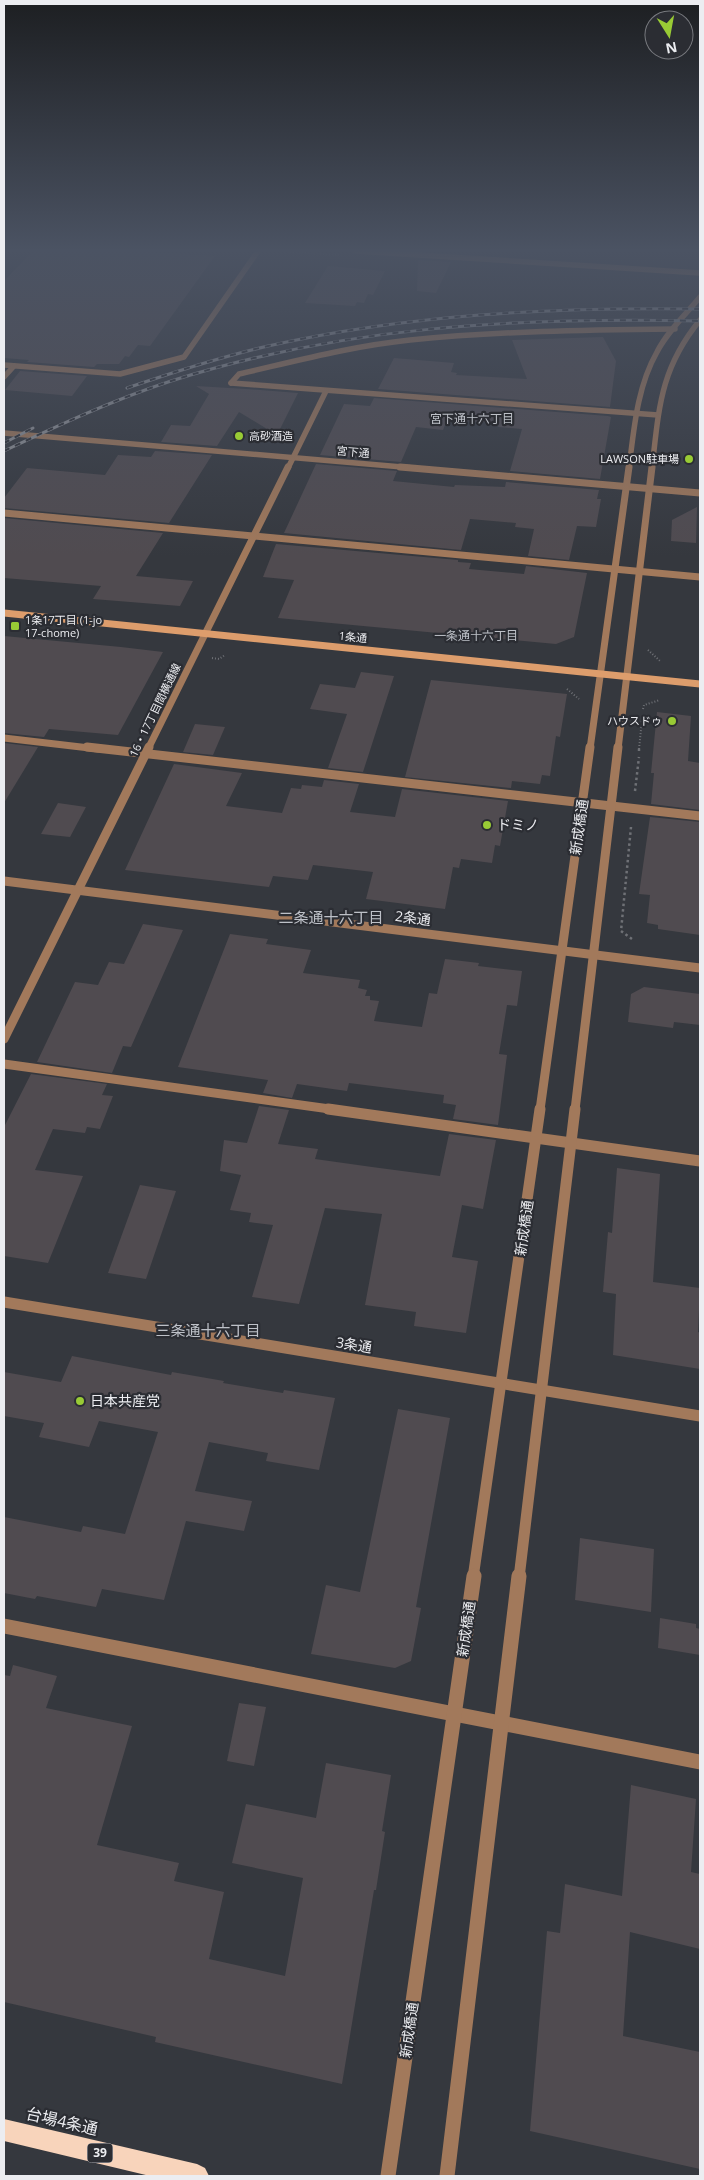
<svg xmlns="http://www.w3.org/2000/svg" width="704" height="2180" font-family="'Open Sans','Noto Sans JP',sans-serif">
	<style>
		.building { fill: #504b50 }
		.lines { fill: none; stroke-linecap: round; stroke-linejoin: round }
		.path-far1 { stroke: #6f7176; stroke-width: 2; stroke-dasharray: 1 2; stroke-linecap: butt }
		.path { stroke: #6f7176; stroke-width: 2.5; stroke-dasharray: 2.5 3; stroke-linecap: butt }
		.minor-far4 { stroke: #a2795b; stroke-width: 5.5 }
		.minor-far3 { stroke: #a2795b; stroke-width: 7 }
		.minor-far2 { stroke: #a2795b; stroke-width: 9 }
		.minor-far1 { stroke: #a2795b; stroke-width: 11 }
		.minor { stroke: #a2795b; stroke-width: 15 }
		.tertiary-far4 { stroke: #a2795b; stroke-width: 5.5 }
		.tertiary-far3 { stroke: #a2795b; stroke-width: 7 }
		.tertiary-far2 { stroke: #a2795b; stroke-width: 9 }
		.tertiary-far1 { stroke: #a2795b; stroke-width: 11 }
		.tertiary { stroke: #a2795b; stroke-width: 15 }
		.secondary { stroke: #dd9d6c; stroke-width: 7 }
		.trunk { fill: #f8d4bb; fill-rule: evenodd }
		.rail-casing { stroke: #909297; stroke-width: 3 }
		.rail { stroke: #2b2d33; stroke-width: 2; stroke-dasharray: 6; stroke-linecap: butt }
		.poi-dot { fill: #99cb35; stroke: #2b2d33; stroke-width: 2 }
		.labels { text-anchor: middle; stroke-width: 4.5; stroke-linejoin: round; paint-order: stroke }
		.far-poi-label { font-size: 11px; fill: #ecedf1; stroke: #2b2d33; text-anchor: start }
		.far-street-label { font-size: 11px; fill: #ecedf1; stroke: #2b2d33 }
		.far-neighbourhood-label { font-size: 12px; fill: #bdc0c7; stroke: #2b2d33 }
		.shield { fill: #2b2d33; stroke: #b2b3b8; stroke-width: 1 }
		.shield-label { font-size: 12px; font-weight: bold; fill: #ecedf1 }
		.poi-label { font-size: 14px; fill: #ecedf1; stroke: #2b2d33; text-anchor: start }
		.street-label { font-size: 14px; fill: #ecedf1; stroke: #2b2d33 }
		.neighbourhood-label { font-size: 15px; fill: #bdc0c7; stroke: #2b2d33 }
		.near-street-label { font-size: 16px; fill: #ecedf1; stroke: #2b2d33 }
	</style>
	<rect width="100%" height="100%" fill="#35383e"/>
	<g class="building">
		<polygon points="33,251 134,251 215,256 150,346 138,345 129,357 125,356 119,364 97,364 94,367 27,362 29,360 4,358 4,281"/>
		<polygon points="418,260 451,262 436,293 417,291"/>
		<polygon points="328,266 385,271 373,295 368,294 364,303 357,302 355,306 305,303"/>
		<polygon points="603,337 616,361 610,407 378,389 394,358 454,363 451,372 457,373 456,375 527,379 512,340"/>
		<polygon points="20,371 87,376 72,396 5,390"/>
		<polygon points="196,386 246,389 298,393 277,435 239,412 217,446 161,442 171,425 190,426 209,394"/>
		<polygon points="374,398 608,416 611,417 600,479 510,471 522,429 498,427 499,423 447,420 443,430 416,427 401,462 320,455 344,404 370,406"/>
		<polygon points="155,451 212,455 169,523 4,508 4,498 27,468 105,475 118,455 151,457"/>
		<polygon points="316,464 397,471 393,481 454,487 455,485 505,487 506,482 599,490 597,499 601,499 596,527 577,526 569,560 528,556 534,529 515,527 516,523 470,519 461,550 284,533"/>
		<polygon points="697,507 696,543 671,541 672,520"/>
		<polygon points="4,518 163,533 136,576 193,581 180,606 93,599 101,586 4,578"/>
		<polygon points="276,544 458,560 458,562 471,563 469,569 524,574 526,566 587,573 574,637 556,644 278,618 294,580 263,577"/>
		<polygon points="4,636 121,647 163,652 118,735 49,729 44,737 4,733"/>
		<polygon points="361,672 394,676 363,772 328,768 347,714 310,709 320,684 355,688"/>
		<polygon points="431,680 567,694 560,737 556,736 550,776 542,775 540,784 512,781 511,788 405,777"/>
		<polygon points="657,712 691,716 688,761 700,763 700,810 651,804 654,773 651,773"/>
		<polygon points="195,724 225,727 213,755 183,752"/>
		<polygon points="4,743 38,747 4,803"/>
		<polygon points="174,764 242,773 226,806 282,813 291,788 301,789 302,785 322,787 324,780 359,784 350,812 395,817 402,789 508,801 500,846 495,845 492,863 461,859 459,868 453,867 445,909 366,899 373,872 313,865 308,880 273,876 269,887 125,870"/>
		<polygon points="58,803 86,807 70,837 41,834"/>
		<polygon points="650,817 700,822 700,935 658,929 658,925 647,923 650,895 639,894"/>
		<polygon points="143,924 183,930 131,1047 123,1046 112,1073 37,1062 75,982 98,985 109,962 124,964"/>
		<polygon points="230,934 268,939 266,944 311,950 303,973 360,980 358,988 367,990 365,996 370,996 370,1000 379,1001 374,1021 422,1027 429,993 437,994 445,959 479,963 478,966 522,971 517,1006 507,1005 499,1054 507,1055 498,1125 453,1119 456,1105 443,1103 444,1095 349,1083 347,1091 297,1084 292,1098 263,1093 268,1080 178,1067"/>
		<polygon points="644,987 700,994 700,1025 674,1022 673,1028 628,1022 631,994"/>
		<polygon points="31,1074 107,1084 102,1095 113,1096 100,1129 87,1127 85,1133 53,1129 35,1170 83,1176 48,1263 4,1256 4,1127"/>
		<polygon points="259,1106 289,1110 278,1144 318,1149 315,1159 372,1167 440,1176 449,1134 496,1140 483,1209 462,1205 452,1257 478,1261 466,1333 414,1326 416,1312 365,1305 382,1214 325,1208 299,1304 252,1297 273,1225 249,1222 251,1213 230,1210 241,1175 220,1171 224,1140 247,1143"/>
		<polygon points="617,1168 660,1174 653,1282 700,1288 698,1332 700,1333 700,1369 613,1355 616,1294 603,1292 608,1232 612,1233"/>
		<polygon points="140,1185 176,1191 146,1279 108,1273"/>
		<polygon points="72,1356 171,1375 172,1372 224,1381 223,1383 283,1393 284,1390 335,1398 319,1470 266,1461 268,1453 209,1442 195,1491 252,1501 244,1531 186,1521 164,1600 102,1589 96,1607 37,1596 35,1599 4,1593 4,1517 81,1532 83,1526 125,1534 158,1432 99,1421 89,1447 39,1437 44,1423 4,1416 4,1372 61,1382"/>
		<polygon points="398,1409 450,1418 416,1607 421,1608 411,1661 395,1668 311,1654 326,1585 360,1592"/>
		<polygon points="580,1538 654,1549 651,1612 575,1600"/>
		<polygon points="660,1618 696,1624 696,1628 700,1629 700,1655 658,1648"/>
		<polygon points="13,1665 57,1676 46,1708 132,1726 97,1845 179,1863 174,1881 224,1892 209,1959 285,1976 303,1878 232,1863 246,1804 316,1818 326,1763 391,1775 382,1831 385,1832 376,1890 374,1890 342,2084 155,2042 156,2037 4,2002 4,1675 10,1676"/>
		<polygon points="239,1703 266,1707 254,1766 227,1761"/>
		<polygon points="631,1785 696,1799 691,1872 700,1874 700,1949 630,1932 623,2036 700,2052 700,2169 530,2131 547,1931 560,1933 565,1884 622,1896"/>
	</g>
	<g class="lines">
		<g class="path-far1">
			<polyline points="275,251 339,255"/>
			<polyline points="648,650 660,661"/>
			<polyline points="212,658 219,659 225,655"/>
			<polyline points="567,689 579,699"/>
			<polyline points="643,709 644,705 660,700"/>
			<polyline points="639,749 642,720"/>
		</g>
		<g class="path">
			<polyline points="639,751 639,747"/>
			<polyline points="635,791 639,757"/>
			<polyline points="631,827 621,931 632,939"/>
		</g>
		<g class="minor-far4">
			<polyline points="4,365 120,374 184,357 258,251"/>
			<polyline points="4,377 14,366"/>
			<path d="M 231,383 L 239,374 C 296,361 352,346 410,340 C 498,331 586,330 675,329"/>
			<polyline points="231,383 658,415"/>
			<polyline points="288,468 326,391"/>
		</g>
		<g class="minor-far3">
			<polyline points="4,513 700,577"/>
			<polyline points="4,738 98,749"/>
			<polyline points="148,749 288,467"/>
		</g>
		<g class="minor-far2">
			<polyline points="87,747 700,816"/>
			<polyline points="4,881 700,968"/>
			<polyline points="4,1039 149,747"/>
			<polyline points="4,1064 337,1110"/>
		</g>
		<g class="minor-far1">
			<polyline points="328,1109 700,1161"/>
			<polyline points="4,1302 700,1416"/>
		</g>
		<polyline class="minor" points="4,1626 700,1762"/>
		<g class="tertiary-far4">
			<polyline points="356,251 700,273"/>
			<polyline points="4,433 414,468"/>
			<path d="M 629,468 C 634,429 637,387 657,352 C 667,332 686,314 700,297"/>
			<path d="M 652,468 C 659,408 660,369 700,320"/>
		</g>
		<g class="tertiary-far3">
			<polyline points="400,467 700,493"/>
			<polyline points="590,749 629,467"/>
			<polyline points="618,749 652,467"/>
		</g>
		<g class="tertiary-far2">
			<polyline points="540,1110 590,747"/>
			<polyline points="575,1110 618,747"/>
		</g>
		<g class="tertiary-far1">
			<polyline points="473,1578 540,1109"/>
			<polyline points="519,1578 575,1109"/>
		</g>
		<g class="tertiary">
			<polyline points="388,2176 474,1576"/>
			<polyline points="447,2176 519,1576"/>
		</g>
		<polyline class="secondary" points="4,613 700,684"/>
		<polygon class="trunk" points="4,2119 197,2164 205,2168 209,2176 150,2176 4,2141"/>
		<g class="rail-casing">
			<g id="rail">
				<path d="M 127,388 C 174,372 220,357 268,346 C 411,314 554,307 700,309"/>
				<polyline points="4,443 33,428"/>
				<path d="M 4,451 C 59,425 113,400 171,381 C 344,326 519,317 700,321"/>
			</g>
		</g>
		<use href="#rail" class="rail"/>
	</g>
	<linearGradient id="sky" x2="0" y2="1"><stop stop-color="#1d1f22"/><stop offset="0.45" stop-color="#4b5363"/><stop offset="1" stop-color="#4b5363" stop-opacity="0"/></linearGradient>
	<rect width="704" height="556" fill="url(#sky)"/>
	<g class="poi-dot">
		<circle cx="239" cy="436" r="5"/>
		<circle cx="689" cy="459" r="5"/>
		<rect x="10" y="621" width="10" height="10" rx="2.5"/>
		<circle cx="672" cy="721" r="5"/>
		<circle cx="487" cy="825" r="5"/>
		<circle cx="80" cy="1401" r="5"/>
	</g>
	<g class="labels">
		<g class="far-poi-label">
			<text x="249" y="440">高砂酒造</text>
			<text x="679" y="463" text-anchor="end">LAWSON駐車場</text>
			<text x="25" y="624">1条17丁目 (1-jo<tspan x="25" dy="13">17-chome)</tspan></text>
			<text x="662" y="725" text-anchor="end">ハウスドゥ</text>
		</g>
		<g class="far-street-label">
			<text transform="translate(353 452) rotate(5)" y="4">宮下通</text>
			<text transform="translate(353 637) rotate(6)" y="4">1条通</text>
			<text transform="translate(155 710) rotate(-64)" y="4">16・17丁目間横通線</text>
		</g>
		<g class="far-neighbourhood-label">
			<text x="472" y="423">宮下通十六丁目</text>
			<text x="476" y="640">一条通十六丁目</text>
		</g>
		<rect class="shield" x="87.5" y="2143.5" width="25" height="19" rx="4"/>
		<g class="shield-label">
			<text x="100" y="2157">39</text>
		</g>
		<g class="poi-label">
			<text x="497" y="830">ドミノ</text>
			<text x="90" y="1406">日本共産党</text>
		</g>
		<g class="street-label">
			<text transform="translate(579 827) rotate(-82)" y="5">新成橋通</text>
			<text transform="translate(413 918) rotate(7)" y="5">2条通</text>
			<text transform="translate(524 1228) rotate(-82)" y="5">新成橋通</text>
			<text transform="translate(354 1345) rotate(9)" y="5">3条通</text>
			<text transform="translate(466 1629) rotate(-82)" y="5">新成橋通</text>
			<text transform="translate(409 2030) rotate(-82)" y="5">新成橋通</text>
		</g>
		<g class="neighbourhood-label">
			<text x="331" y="923">二条通十六丁目</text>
			<text x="208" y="1336">三条通十六丁目</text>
		</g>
		<g class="near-street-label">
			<text transform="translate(62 2121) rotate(13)" y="6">台場4条通</text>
		</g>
	</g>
	<rect width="704" height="2180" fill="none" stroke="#ecedf1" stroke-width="10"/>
	<g transform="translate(669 35) rotate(169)"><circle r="24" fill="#2b2d33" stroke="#787a7f"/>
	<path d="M0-4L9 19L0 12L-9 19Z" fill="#99cb35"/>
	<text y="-8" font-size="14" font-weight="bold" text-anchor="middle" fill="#ecedf1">N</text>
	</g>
</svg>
